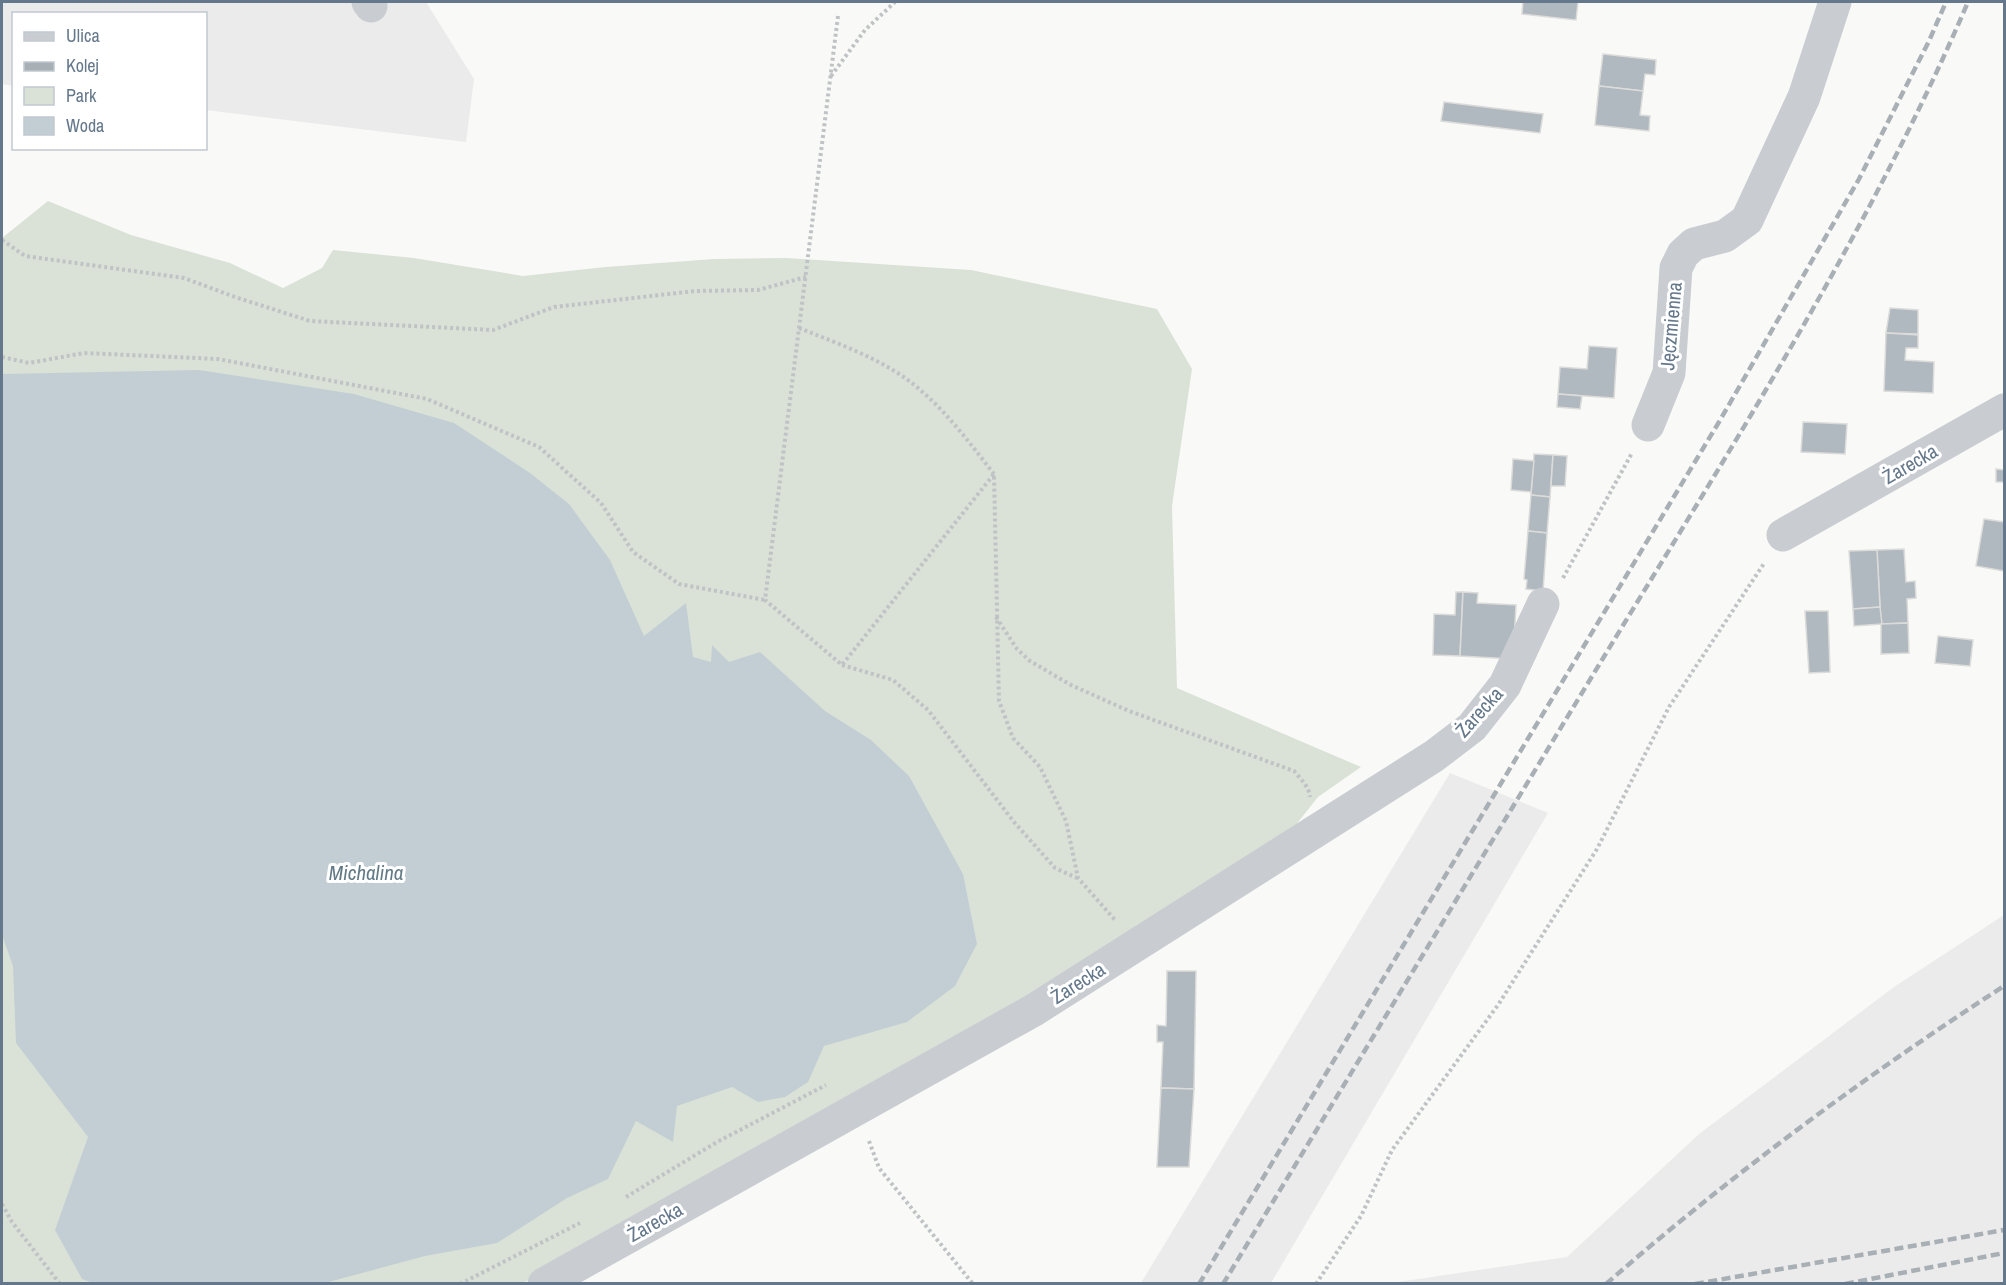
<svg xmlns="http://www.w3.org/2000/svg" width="2006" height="1285" font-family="'Archivo Narrow',sans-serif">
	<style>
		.built { fill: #eaebea }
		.green { fill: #dae2d7 }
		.water { fill: #c3ced4 }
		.building { fill: #b0b8c0; stroke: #dbdbd9; stroke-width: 1.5 }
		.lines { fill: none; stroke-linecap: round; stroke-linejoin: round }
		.path { stroke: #c0c3c5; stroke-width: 4; stroke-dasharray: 3 3; stroke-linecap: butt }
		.minor { stroke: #c9cdd1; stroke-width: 33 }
		.rail { stroke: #a8afb5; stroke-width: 4.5; stroke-dasharray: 9 4.5; stroke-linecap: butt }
		.labels { text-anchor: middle; stroke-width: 6; stroke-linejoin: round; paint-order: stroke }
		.street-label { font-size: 20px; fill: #65788b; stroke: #fff }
		.water-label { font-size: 21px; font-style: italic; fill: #617a86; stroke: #fff }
	</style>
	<rect width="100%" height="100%" fill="#f9faf7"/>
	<g class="built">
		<polygon points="2,2 426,2 474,79 466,142 206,110 206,14 14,14 13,86 2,84"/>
		<polygon points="1450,773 1548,813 1271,1283 1141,1283"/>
		<polygon points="2004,915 2004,1283 1391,1283 1567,1257 1699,1134 1894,987"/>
	</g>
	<polygon class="green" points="48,201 131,235 230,263 283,288 322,268 333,250 414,258 523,276 605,267 714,259 787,258 971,270 1157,309 1192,369 1172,506 1177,688 1361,767 1318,797 1291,831 1015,1010 606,1240 523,1283 2,1284 2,238"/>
	<polygon class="water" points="199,370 354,394 454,423 530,473 569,504 610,560 644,636 686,603 693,657 711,662 712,645 729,662 760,652 825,711 871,740 909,776 963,874 977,944 955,986 907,1022 824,1046 808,1082 785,1097 758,1102 732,1087 677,1106 673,1142 636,1121 608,1179 567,1198 497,1243 425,1256 325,1283 96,1284 82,1279 55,1230 88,1137 16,1043 13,966 2,935 2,374"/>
	<g class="building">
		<polygon points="1523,2 1578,2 1576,20 1522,14"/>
		<polygon points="1603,54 1656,60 1655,75 1645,74 1643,91 1599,86"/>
		<polygon points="1599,86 1643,91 1640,115 1650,116 1649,131 1595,125"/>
		<polygon points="1444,102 1543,114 1540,133 1441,121"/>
		<polygon points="1890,308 1918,310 1918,334 1886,333"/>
		<polygon points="1886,333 1918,335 1918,348 1906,348 1905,360 1934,362 1933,393 1884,391"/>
		<polygon points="1589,346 1617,348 1614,398 1558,394 1560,367 1587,369"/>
		<polygon points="1558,394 1582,396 1580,409 1557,407"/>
		<polygon points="1803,422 1847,424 1845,454 1801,452"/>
		<polygon points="1534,454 1553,455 1550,497 1531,495"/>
		<polygon points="1553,455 1567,456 1565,486 1551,486"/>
		<polygon points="1513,459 1534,461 1531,492 1511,490"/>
		<polygon points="1996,469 2004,470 2004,482 1996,482"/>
		<polygon points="1531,495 1550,497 1547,533 1528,531"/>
		<polygon points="1984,519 2004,522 2004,571 1976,566"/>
		<polygon points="1528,531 1547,533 1543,591 1526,589 1527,580 1524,579"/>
		<polygon points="1904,549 1906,582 1915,581 1916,598 1907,599 1908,623 1881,624 1877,550"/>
		<polygon points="1877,550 1880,607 1853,609 1849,551"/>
		<polygon points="1456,592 1463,592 1460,656 1433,655 1434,614 1455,615"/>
		<polygon points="1463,592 1478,593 1477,603 1516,605 1513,659 1460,656"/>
		<polygon points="1880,607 1882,624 1854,626 1853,609"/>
		<polygon points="1805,611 1828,611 1830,672 1809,673"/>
		<polygon points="1908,623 1909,653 1881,654 1881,624"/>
		<polygon points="1938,636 1973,640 1970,666 1935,663"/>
		<polygon points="1167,971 1196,971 1194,1089 1161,1088 1163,1042 1157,1042 1157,1025 1166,1026"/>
		<polygon points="1161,1088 1194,1089 1189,1167 1157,1167"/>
	</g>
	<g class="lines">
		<g class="path">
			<polyline points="838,16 765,600 842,665 994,474 999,701 1013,738 1040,767 1066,821 1078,878 1115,920"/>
			<polyline points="831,76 865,30 895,2"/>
			<polyline points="2,240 25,256 184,278 235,297 310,321 493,330 554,307 695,291 758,290 806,277"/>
			<path d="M 799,328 C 831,341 866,353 896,372 C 936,397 965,437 994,474"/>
			<polyline points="2,357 29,363 84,353 218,359 427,399 539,447 601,503 633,552 679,584 765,600"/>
			<polyline points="1563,578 1632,453"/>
			<path d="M 996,617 L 1017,649 L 1030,661 L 1071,685 L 1129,711 L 1294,771 C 1301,779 1309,787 1310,797"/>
			<polyline points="842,665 893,680 928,710 1014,822 1055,868 1077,878"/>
			<polyline points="869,1141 879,1168 973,1284"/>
			<polyline points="626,1197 717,1142 826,1085"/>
			<polyline points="2,1204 12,1222 60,1284"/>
			<polyline points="460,1284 580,1223"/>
			<polyline points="1316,1284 1361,1216 1392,1150 1498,1005 1597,849 1669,707 1765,562"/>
		</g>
		<g class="minor">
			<polyline points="368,2 371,6"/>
			<polyline points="1648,425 1669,373 1676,268 1683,254 1694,244 1725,236 1747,220 1804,97 1835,2"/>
			<polyline points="1783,535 2004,410"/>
			<polyline points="544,1284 1034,1010 1434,756 1472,727 1505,685 1543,604"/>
		</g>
		<g class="rail">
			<polyline points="1199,1284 1719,422 1859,179 1929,41 1946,2"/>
			<path d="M 1223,1284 C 1356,1065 1489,846 1622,627 C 1746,424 1874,221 1968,2"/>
			<path d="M 1606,1284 C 1731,1175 1865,1076 2004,986"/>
			<polyline points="1695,1284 2004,1230"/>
			<polyline points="1845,1284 2004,1253"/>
		</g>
	</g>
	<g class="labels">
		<g class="street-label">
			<text transform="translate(1671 326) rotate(-85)" y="7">Jęczmienna</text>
			<text transform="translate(1910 464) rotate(-30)" y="7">Żarecka</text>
			<text transform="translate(1479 712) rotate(-48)" y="7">Żarecka</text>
			<text transform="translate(1078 983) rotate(-32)" y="7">Żarecka</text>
			<text transform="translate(655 1222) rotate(-29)" y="7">Żarecka</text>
		</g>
		<g class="water-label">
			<text x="366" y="880">Michalina</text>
		</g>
	</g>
	<rect width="2006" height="1285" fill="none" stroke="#65788b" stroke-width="6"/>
	<rect x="12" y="12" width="195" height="138" fill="#ffffff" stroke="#c1c9d1" stroke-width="1.5"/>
	<rect x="24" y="32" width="30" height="9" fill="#c9cdd1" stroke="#c1c9d1" stroke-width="1.5"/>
	<text x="66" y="42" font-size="18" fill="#65788b">Ulica</text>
	<rect x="24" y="62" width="30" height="9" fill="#a8afb5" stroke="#c1c9d1" stroke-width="1.5"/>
	<text x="66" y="72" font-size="18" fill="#65788b">Kolej</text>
	<rect x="24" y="87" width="30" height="18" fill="#dae2d7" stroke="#c1c9d1" stroke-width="1.5"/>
	<text x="66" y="102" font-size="18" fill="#65788b">Park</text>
	<rect x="24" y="117" width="30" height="18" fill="#c3ced4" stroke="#c1c9d1" stroke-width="1.5"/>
	<text x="66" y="132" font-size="18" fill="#65788b">Woda</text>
</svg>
